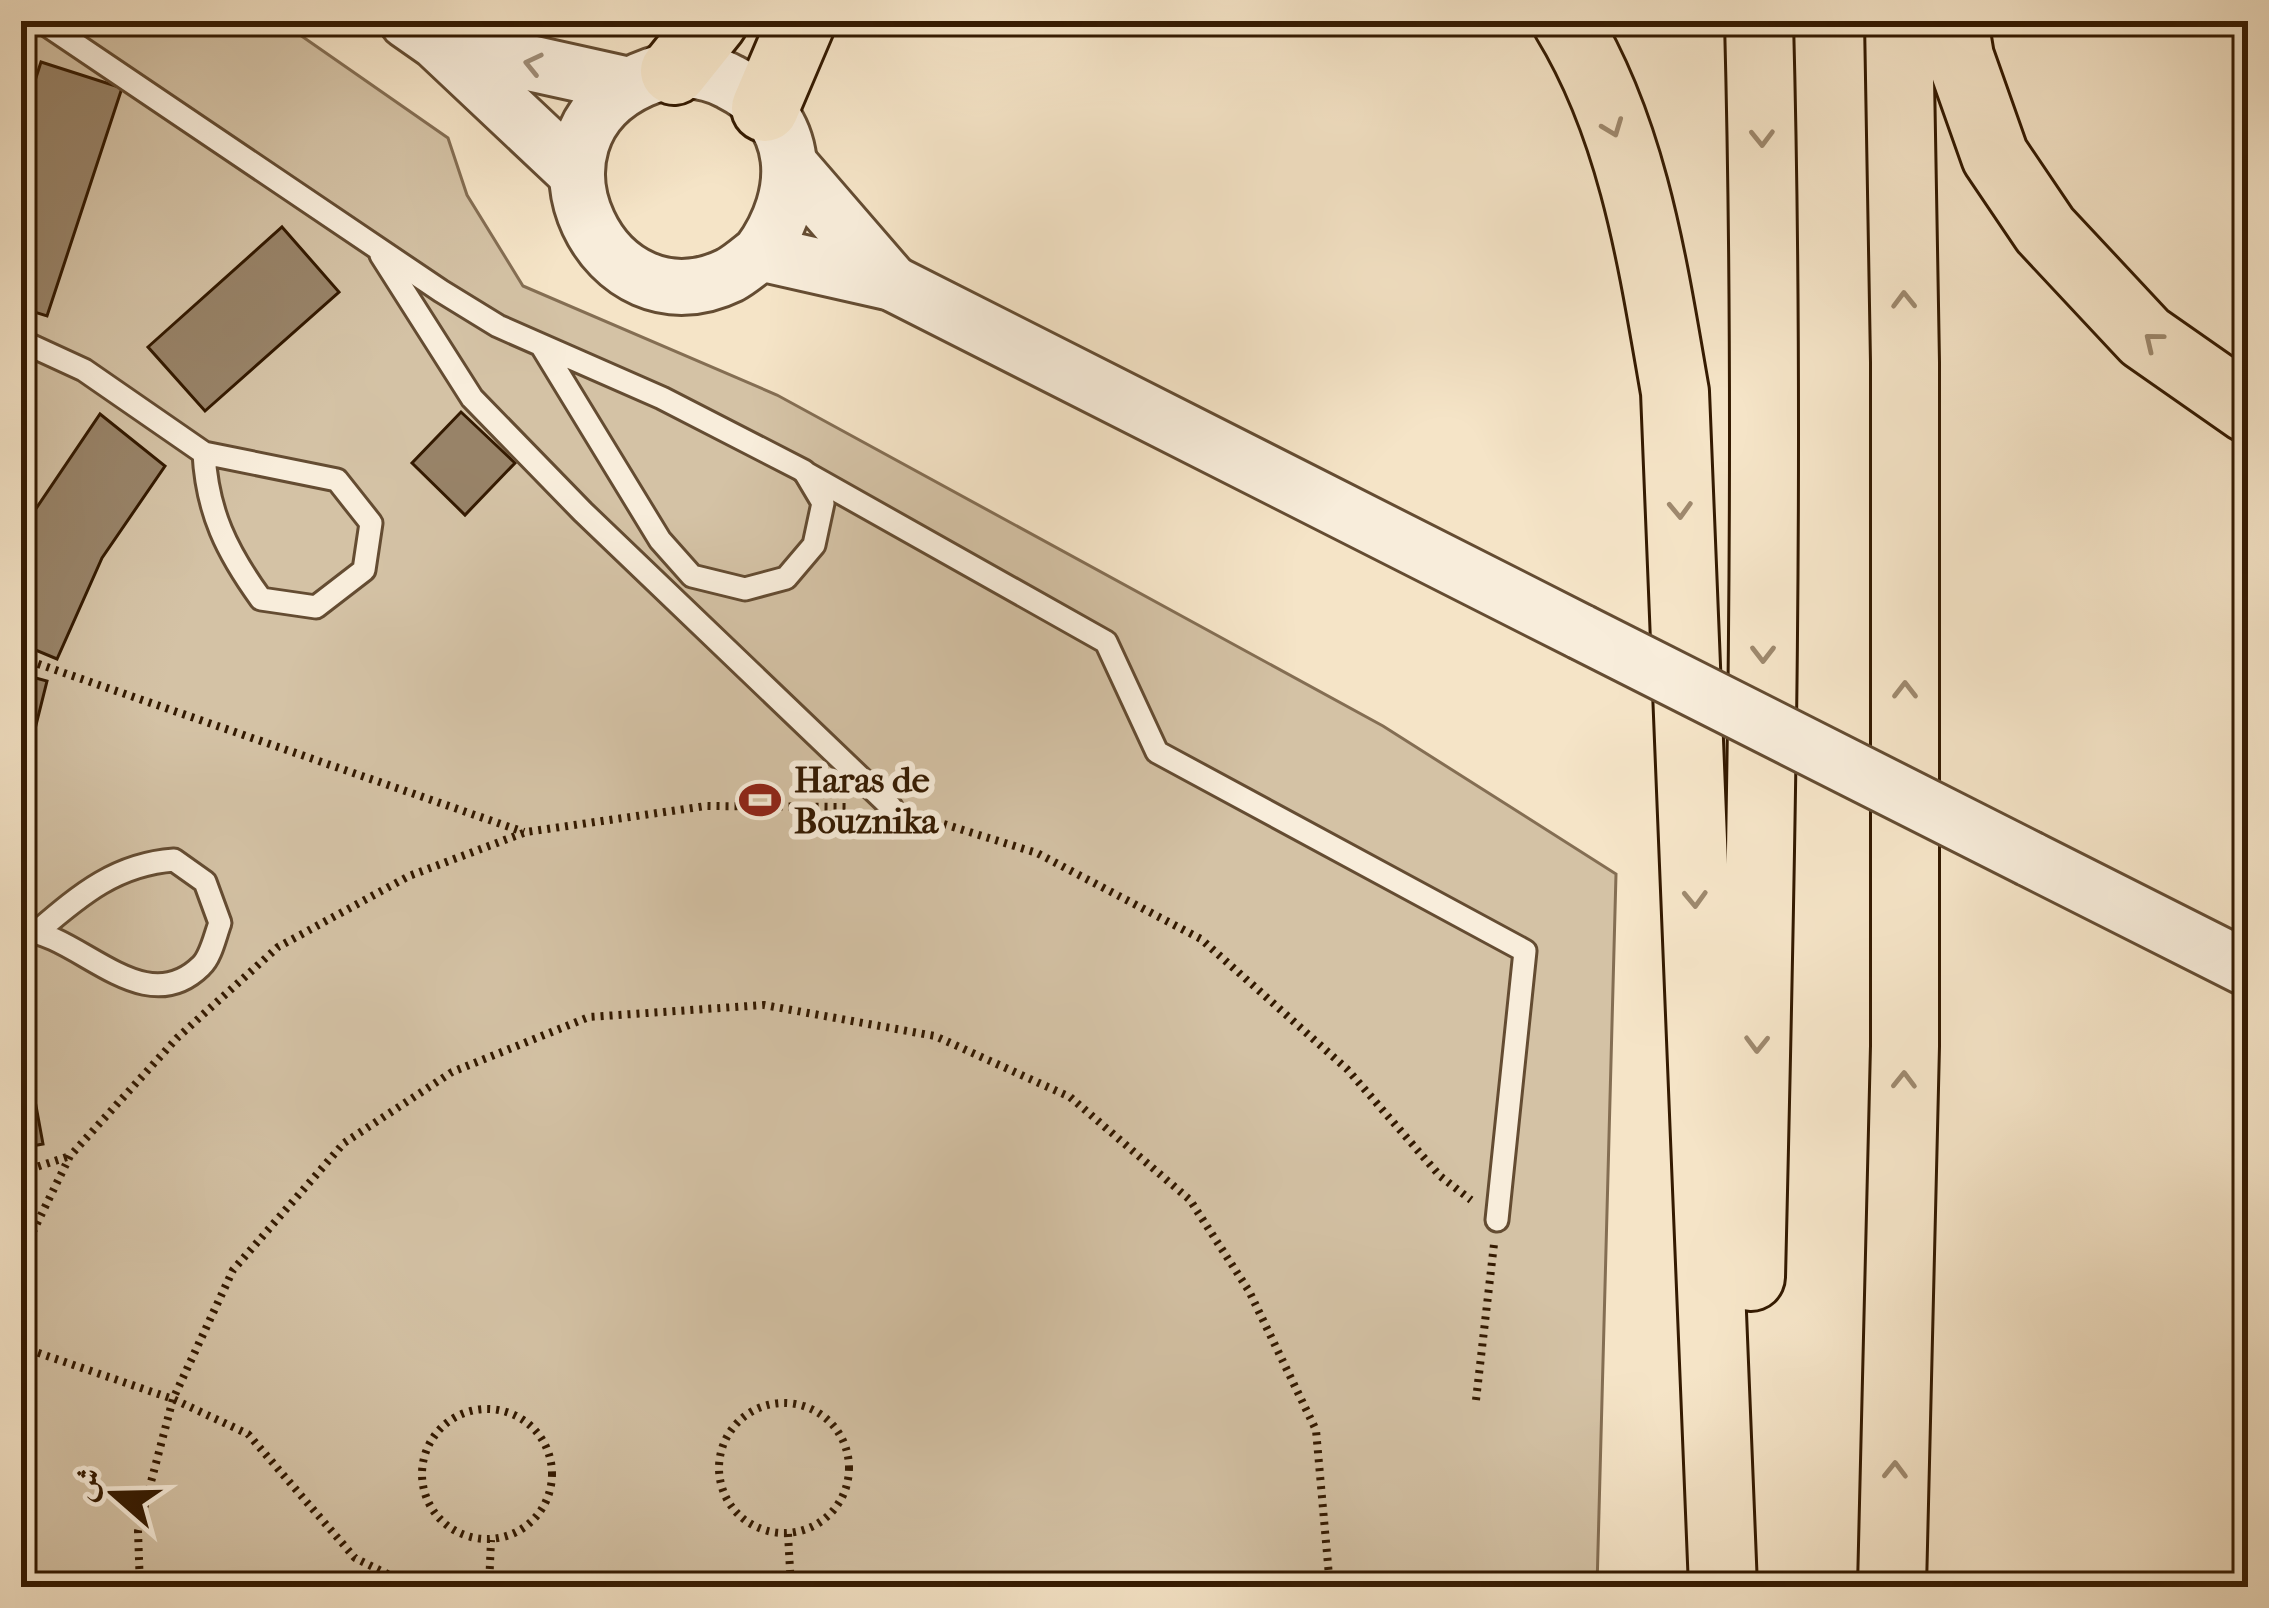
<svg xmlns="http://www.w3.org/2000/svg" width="2269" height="1608" font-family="'IM FELL French Canon',Amiri,serif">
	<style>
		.green { fill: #d4c2a5; stroke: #846e53; stroke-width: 3 }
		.building { fill: #988368; stroke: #341a01; stroke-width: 3 }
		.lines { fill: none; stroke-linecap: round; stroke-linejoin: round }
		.service-casing { stroke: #644c32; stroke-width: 27 }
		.tertiary-casing { stroke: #644c32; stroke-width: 60 }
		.motorway-casing { stroke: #341a01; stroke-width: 72 }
		.path { stroke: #341a01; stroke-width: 8; stroke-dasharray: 3 6; stroke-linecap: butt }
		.service { stroke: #f8eddb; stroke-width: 21 }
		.tertiary { stroke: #f8eddb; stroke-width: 54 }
		.motorway { stroke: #f5e4c7; stroke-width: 66 }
		.tertiary-bridge-casing { stroke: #644c32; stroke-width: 60; stroke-linecap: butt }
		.tertiary-bridge { stroke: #f8eddb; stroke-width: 54 }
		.oneway { stroke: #a08e79 }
		.oneway2 { stroke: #9e896e }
		.labels { text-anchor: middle; stroke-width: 12; stroke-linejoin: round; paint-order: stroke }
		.poi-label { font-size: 36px; font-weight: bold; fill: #341a01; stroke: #f8eddb; text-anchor: start }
	</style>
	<rect width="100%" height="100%" fill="#f5e4c7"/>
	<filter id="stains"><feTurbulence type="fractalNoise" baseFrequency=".00167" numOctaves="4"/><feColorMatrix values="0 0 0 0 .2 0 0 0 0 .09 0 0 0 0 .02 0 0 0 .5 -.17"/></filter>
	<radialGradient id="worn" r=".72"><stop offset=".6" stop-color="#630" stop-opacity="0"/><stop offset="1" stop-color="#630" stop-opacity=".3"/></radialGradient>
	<polygon class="green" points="21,21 280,21 448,138 467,195 523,286 777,395 1383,726 1616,874 1597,1587 21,1587"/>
	<g class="building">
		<polygon points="41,62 122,88 47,316 21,308 21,124"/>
		<polygon points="282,227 339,292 205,411 148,347"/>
		<polygon points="461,412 515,463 465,515 412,463"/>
		<polygon points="100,414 165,466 102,558 57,659 21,644 21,539 31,516"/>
		<polygon points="21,674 47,681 21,785"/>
		<polygon points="21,1024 43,1144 21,1148"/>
	</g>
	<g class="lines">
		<g class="service-casing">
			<g id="service">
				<polyline points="41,21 441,291 498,326 662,398 804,471 823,503 814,545 786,578 745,589 692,576 660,540 541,345"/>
				<polyline points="381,255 472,398 583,512 891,807"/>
				<path d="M 21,341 L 84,370 L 204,453 L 337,480 L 371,523 L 364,570 L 316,607 L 261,599 C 227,552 207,512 204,453"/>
				<polyline points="804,472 1106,642 1157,752 1525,951 1497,1220"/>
				<path d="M 21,930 C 79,933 143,1023 201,966 C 211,957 215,936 220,923 L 205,882 L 174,860 C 117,864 81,894 38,931"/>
			</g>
		</g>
		<g class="tertiary-casing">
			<g id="tertiary">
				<polyline points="407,21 437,42 576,173"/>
				<polyline points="439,43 629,85"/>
				<polyline points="790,165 892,283"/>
				<path d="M 760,253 C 803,194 803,118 730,82 C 703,67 669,67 641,80 C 509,139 603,337 730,275 C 741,269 751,260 760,253 L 892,283 L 1581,632"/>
				<polyline points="2030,859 2248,969"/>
			</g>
		</g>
		<g class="motorway-casing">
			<g id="motorway">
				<path d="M 1566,21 C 1634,132 1653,266 1675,392 L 1723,1587"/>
				<polyline points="1954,21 1960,57 1995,156 2045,230 2145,337 2248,409"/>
				<polyline points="674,71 714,21"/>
				<polyline points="765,108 802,21"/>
				<path d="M 1751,1277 C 1761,858 1770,440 1759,21"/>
				<polyline points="1892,1587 1905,1046 1905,362 1899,21"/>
			</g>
		</g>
		<g class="path">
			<polyline points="21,658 524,832"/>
			<polyline points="918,816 1037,853 1201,939 1347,1069 1440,1176 1471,1200"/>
			<polyline points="21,1172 70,1156"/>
			<polyline points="21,1256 70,1156 177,1038 278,947 409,876 526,832 706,806 850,807"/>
			<polyline points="21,1347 173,1399 248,1434 355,1558 414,1587"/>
			<polyline points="1476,1400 1494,1244"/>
			<circle cx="784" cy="1468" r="65"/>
			<circle cx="487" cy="1474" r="65"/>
			<polyline points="788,1534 791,1587"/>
			<polyline points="140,1587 138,1531 173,1399 233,1270 344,1143 452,1072 589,1017 764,1005 935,1036 1070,1097 1190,1200 1249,1291 1316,1430 1330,1587"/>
			<polyline points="489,1587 491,1540"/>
		</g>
		<use href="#service" class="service"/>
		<use href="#tertiary" class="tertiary"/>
		<use href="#motorway" class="motorway"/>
		<g class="tertiary-bridge-casing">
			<polyline id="tertiary-bridge" points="1581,632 2030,859"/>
		</g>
		<use href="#tertiary-bridge" class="tertiary-bridge"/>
	</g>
	<defs><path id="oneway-chevron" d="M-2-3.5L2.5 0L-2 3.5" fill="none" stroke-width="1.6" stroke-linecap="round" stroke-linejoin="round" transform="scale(3)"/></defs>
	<use class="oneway" href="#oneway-chevron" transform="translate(533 64) rotate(-167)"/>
	<g class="oneway2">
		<use href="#oneway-chevron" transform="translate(1613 128) rotate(69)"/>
		<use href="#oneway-chevron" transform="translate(1762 138) rotate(89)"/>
		<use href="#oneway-chevron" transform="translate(1904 300) rotate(-91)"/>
		<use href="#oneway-chevron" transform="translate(2153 341) rotate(-141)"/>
		<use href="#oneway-chevron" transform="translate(1680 510) rotate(88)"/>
		<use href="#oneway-chevron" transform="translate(1763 654) rotate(90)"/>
		<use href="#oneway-chevron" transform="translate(1905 690) rotate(-90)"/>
		<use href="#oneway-chevron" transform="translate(1695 899) rotate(88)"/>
		<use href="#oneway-chevron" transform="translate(1757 1044) rotate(91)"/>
		<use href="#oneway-chevron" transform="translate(1904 1080) rotate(-89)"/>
		<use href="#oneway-chevron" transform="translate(1895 1470) rotate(-89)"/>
	</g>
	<defs>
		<g id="stadium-bare" transform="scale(3.24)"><path d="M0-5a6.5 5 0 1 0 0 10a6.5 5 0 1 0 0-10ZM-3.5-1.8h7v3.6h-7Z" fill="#8f2418" stroke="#f8eddb" stroke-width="2.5" paint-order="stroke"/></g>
	</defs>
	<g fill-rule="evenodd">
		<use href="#stadium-bare" x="760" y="800"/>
	</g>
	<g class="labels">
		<g class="poi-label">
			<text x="794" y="792">Haras de<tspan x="794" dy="41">Bouznika</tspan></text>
		</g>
	</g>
	<rect width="2269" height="1608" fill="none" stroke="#f5e4c7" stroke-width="72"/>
	<rect x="24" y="24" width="2221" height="1560" fill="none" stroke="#341a01" stroke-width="6"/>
	<rect x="36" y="36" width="2197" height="1536" fill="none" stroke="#341a01" stroke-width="3"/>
	<g transform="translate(114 1494) rotate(290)" stroke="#f8eddb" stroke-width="9" paint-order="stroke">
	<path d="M0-9L21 45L0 30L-21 45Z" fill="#341a01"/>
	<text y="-18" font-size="33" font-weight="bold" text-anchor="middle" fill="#341a01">ش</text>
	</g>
	<rect width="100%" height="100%" filter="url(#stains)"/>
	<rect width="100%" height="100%" fill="url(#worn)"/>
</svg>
